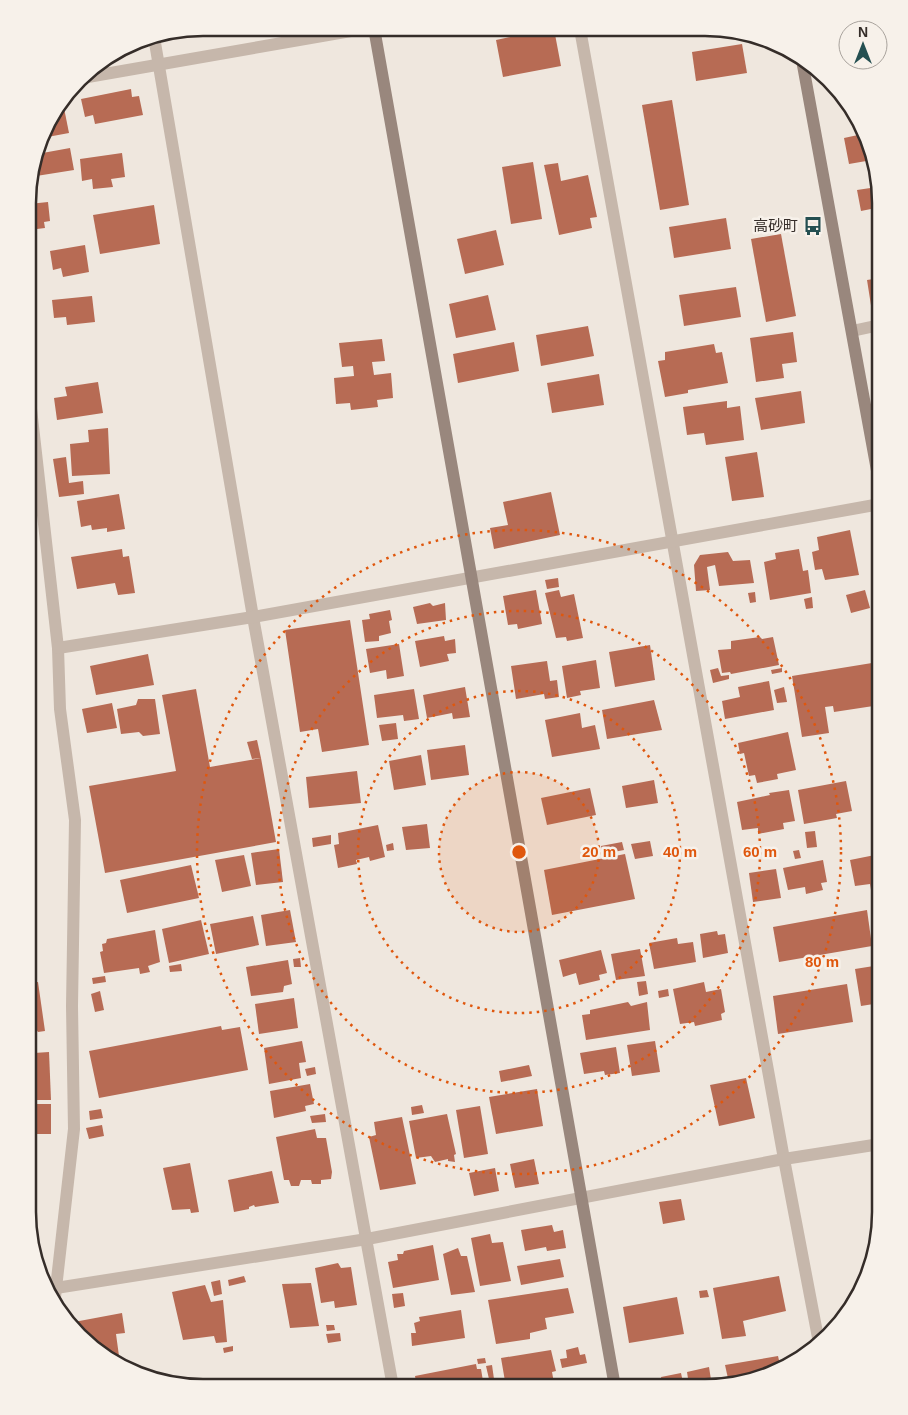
<svg xmlns="http://www.w3.org/2000/svg" width="908" height="1415" font-family="Arial,'Noto Sans JP',sans-serif">
	<style>
		.building { fill: #b76b54 }
		.lines { fill: none; stroke-linecap: round; stroke-linejoin: round }
		.street { stroke: #c6b7ab; stroke-width: 12 }
		.secondary { stroke: #99877d; stroke-width: 12 }
		.ring { fill: none; stroke: #df570d; stroke-width: 2.5; stroke-dasharray: 2.5 5 }
		.labels { text-anchor: middle; stroke-width: 5; stroke-linejoin: round; paint-order: stroke }
		.poi-label { font-size: 15px; fill: #352d29; stroke: #f7f1ea; text-anchor: end }
		.rim { fill: none; stroke: #352d29; stroke-width: 2.5 }
		.centre { fill: #df570d; stroke: #f7f1ea; stroke-width: 2.5 }
		.ring-label { font-size: 15px; text-anchor: middle; font-weight: bold; fill: #df570d; stroke: #f7f1ea; stroke-width: 5; stroke-linejoin: round; paint-order: stroke }
	</style>
	<rect width="100%" height="100%" fill="#efe7de"/>
	<g class="building">
		<polygon points="514,28 554,29 561,66 503,77 496,40 515,36"/>
		<polygon points="742,44 747,73 696,81 692,52"/>
		<polygon points="131,89 132,97 139,96 143,115 95,124 93,115 85,117 81,99"/>
		<polygon points="672,100 689,205 660,210 642,105"/>
		<polygon points="63,103 69,133 42,138 46,125"/>
		<polygon points="859,125 867,136 872,160 849,164 844,138 858,135 856,126"/>
		<polygon points="70,148 74,170 30,177 34,163 36,163 37,154"/>
		<polygon points="122,153 125,177 111,179 113,187 93,189 92,179 82,181 80,159"/>
		<polygon points="533,162 542,219 511,224 502,167"/>
		<polygon points="558,163 561,181 588,175 597,217 590,218 592,228 559,235 544,165"/>
		<polygon points="877,187 881,203 880,216 872,217 871,209 861,211 857,190"/>
		<polygon points="48,202 50,221 44,222 45,228 29,230 29,204"/>
		<polygon points="154,205 160,244 100,254 93,215"/>
		<polygon points="726,218 731,249 674,258 669,227"/>
		<polygon points="496,230 504,265 465,274 457,239"/>
		<polygon points="781,234 796,316 766,322 751,239"/>
		<polygon points="85,245 89,272 63,277 61,268 53,270 50,251"/>
		<polygon points="880,278 880,311 872,312 867,280"/>
		<polygon points="736,287 741,317 684,326 679,295"/>
		<polygon points="488,295 496,330 456,338 449,304"/>
		<polygon points="92,296 95,322 67,325 66,317 54,318 52,300"/>
		<polygon points="588,326 594,356 541,366 536,335"/>
		<polygon points="793,332 797,362 782,364 784,378 756,382 750,338"/>
		<polygon points="382,339 385,361 372,362 374,375 391,373 393,398 377,400 378,407 351,410 350,403 336,404 334,378 354,376 353,366 342,367 339,343"/>
		<polygon points="514,342 519,371 458,383 453,354"/>
		<polygon points="714,344 716,353 722,352 728,383 688,390 688,393 665,397 658,361 665,360 665,352"/>
		<polygon points="599,374 604,405 552,413 547,383"/>
		<polygon points="98,382 103,413 57,420 54,398 67,396 65,387"/>
		<polygon points="801,391 805,423 761,430 755,398"/>
		<polygon points="727,401 727,408 740,406 744,440 706,445 704,433 687,435 683,407"/>
		<polygon points="108,428 110,474 72,476 70,444 89,442 88,430"/>
		<polygon points="757,452 764,497 732,501 725,457"/>
		<polygon points="66,457 69,483 83,481 84,494 59,497 53,459"/>
		<polygon points="551,492 560,535 494,549 490,528 508,525 503,502"/>
		<polygon points="119,494 125,529 107,532 107,528 92,530 91,525 81,527 77,501"/>
		<polygon points="850,530 859,575 825,580 822,569 815,570 812,552 819,550 817,537"/>
		<polygon points="122,549 123,557 129,556 135,593 118,595 115,583 77,589 71,557"/>
		<polygon points="799,549 803,571 808,570 811,593 770,600 764,562 776,559 775,553"/>
		<polygon points="728,552 733,561 750,560 754,583 719,586 715,565 707,567 710,590 696,591 694,565 700,555"/>
		<polygon points="558,578 559,587 547,589 545,580"/>
		<polygon points="536,590 542,624 518,629 517,624 508,625 503,596"/>
		<polygon points="559,590 561,597 574,594 583,638 567,641 566,637 556,638 545,593"/>
		<polygon points="865,590 870,608 851,613 846,595"/>
		<polygon points="755,592 756,602 750,603 748,593"/>
		<polygon points="812,597 813,608 806,609 804,599"/>
		<polygon points="430,603 433,606 445,603 446,620 417,624 413,607"/>
		<polygon points="390,610 392,620 389,621 391,633 379,636 379,641 365,642 362,620 370,619 369,614"/>
		<polygon points="350,620 369,745 322,752 318,729 300,732 285,630"/>
		<polygon points="444,636 445,641 455,639 456,653 447,654 449,661 420,667 415,641"/>
		<polygon points="760,637 762,639 773,637 779,665 731,674 730,672 722,673 718,650 731,649 731,641"/>
		<polygon points="399,644 404,676 387,679 386,670 370,673 366,649"/>
		<polygon points="650,645 655,680 615,687 609,652"/>
		<polygon points="148,654 154,685 96,695 90,666"/>
		<polygon points="596,660 600,688 580,691 581,695 567,698 562,666"/>
		<polygon points="547,661 550,681 557,680 559,697 545,699 544,694 516,699 511,666"/>
		<polygon points="872,663 880,705 834,712 833,706 825,707 829,733 802,737 792,676"/>
		<polygon points="718,668 721,676 729,675 729,679 713,683 710,670"/>
		<polygon points="782,668 782,672 772,674 771,670"/>
		<polygon points="769,681 774,710 725,719 722,701 740,697 738,687"/>
		<polygon points="465,687 470,717 453,719 452,713 427,718 423,695"/>
		<polygon points="784,687 787,702 777,703 774,690"/>
		<polygon points="196,689 210,767 261,758 276,842 105,873 89,786 176,771 162,695"/>
		<polygon points="414,689 419,719 404,721 403,715 377,718 374,695"/>
		<polygon points="138,699 155,699 160,734 143,736 139,732 121,734 117,709 136,705"/>
		<polygon points="654,700 662,730 607,739 602,710"/>
		<polygon points="112,703 117,728 87,733 82,709"/>
		<polygon points="580,713 582,728 595,725 600,749 552,757 545,720"/>
		<polygon points="396,723 398,739 382,741 379,725"/>
		<polygon points="788,732 796,770 777,774 778,779 757,783 755,775 749,776 744,753 740,754 738,743"/>
		<polygon points="880,732 880,743 878,744 875,733"/>
		<polygon points="257,740 261,758 252,759 247,742"/>
		<polygon points="465,745 469,775 431,780 427,750"/>
		<polygon points="880,747 880,766 875,767 872,749"/>
		<polygon points="421,755 426,785 394,790 389,761"/>
		<polygon points="357,771 361,803 309,808 306,777"/>
		<polygon points="654,780 658,803 626,808 622,786"/>
		<polygon points="846,781 852,811 836,814 837,818 804,824 798,790"/>
		<polygon points="590,788 596,815 547,825 541,798"/>
		<polygon points="789,790 795,821 783,823 784,829 758,834 758,828 742,830 737,802 770,795 769,793"/>
		<polygon points="427,824 430,848 406,850 402,827"/>
		<polygon points="378,825 385,857 370,861 369,857 356,860 357,864 338,868 334,845 339,844 338,833"/>
		<polygon points="815,831 817,847 807,848 805,832"/>
		<polygon points="331,835 331,844 313,847 312,838"/>
		<polygon points="650,841 653,856 635,859 631,844"/>
		<polygon points="622,842 624,850 603,854 601,846"/>
		<polygon points="393,843 394,850 387,851 386,845"/>
		<polygon points="279,849 283,882 256,885 251,853"/>
		<polygon points="799,850 801,858 795,859 793,851"/>
		<polygon points="625,854 635,899 552,915 544,870"/>
		<polygon points="880,854 880,879 877,880 879,890 871,890 870,884 855,886 850,860"/>
		<polygon points="244,855 251,886 222,892 215,860"/>
		<polygon points="823,860 827,882 821,883 823,890 806,894 805,887 788,890 783,868"/>
		<polygon points="191,865 199,898 127,913 120,880"/>
		<polygon points="776,869 781,898 753,902 749,873"/>
		<polygon points="290,910 296,942 266,946 261,915"/>
		<polygon points="867,910 872,946 779,962 773,927"/>
		<polygon points="253,916 259,945 216,954 210,924"/>
		<polygon points="201,920 209,954 169,963 162,929"/>
		<polygon points="155,930 160,962 148,966 150,972 140,974 139,968 104,973 100,952 103,951 102,944 106,943 107,939"/>
		<polygon points="717,931 718,935 725,934 728,953 703,958 700,934"/>
		<polygon points="677,938 678,944 693,942 696,962 654,969 649,943"/>
		<polygon points="640,949 645,976 616,980 611,954"/>
		<polygon points="601,950 607,973 599,975 600,980 579,985 576,973 563,977 559,960"/>
		<polygon points="300,958 301,967 294,967 293,959"/>
		<polygon points="288,960 292,984 284,986 283,992 251,996 246,967"/>
		<polygon points="181,964 182,971 170,972 169,966"/>
		<polygon points="880,965 880,1003 861,1006 855,969"/>
		<polygon points="105,976 106,982 93,984 92,978"/>
		<polygon points="646,981 648,994 639,996 637,982"/>
		<polygon points="38,982 45,1031 38,1032 36,1029 28,1029 28,983"/>
		<polygon points="704,982 706,992 721,989 725,1012 721,1014 722,1020 695,1026 694,1022 680,1024 673,989"/>
		<polygon points="847,984 853,1022 778,1034 773,996"/>
		<polygon points="668,989 669,996 659,998 658,991"/>
		<polygon points="100,991 104,1010 95,1012 91,994"/>
		<polygon points="294,998 298,1028 259,1034 255,1004"/>
		<polygon points="628,1002 631,1006 647,1002 650,1030 586,1040 582,1015 590,1014 590,1010"/>
		<polygon points="221,1026 222,1030 240,1027 248,1070 99,1098 89,1051"/>
		<polygon points="302,1041 306,1062 299,1063 301,1078 269,1084 264,1048"/>
		<polygon points="655,1041 660,1072 632,1076 627,1045"/>
		<polygon points="616,1047 620,1073 605,1075 604,1071 584,1074 580,1053"/>
		<polygon points="49,1052 51,1100 37,1100 34,1053"/>
		<polygon points="529,1065 532,1076 501,1082 499,1071"/>
		<polygon points="315,1067 316,1074 307,1076 305,1069"/>
		<polygon points="746,1078 755,1118 719,1126 710,1085"/>
		<polygon points="310,1084 314,1104 305,1106 306,1111 274,1118 270,1091"/>
		<polygon points="537,1089 543,1126 496,1134 489,1097"/>
		<polygon points="36,1104 51,1104 51,1134 37,1134"/>
		<polygon points="422,1105 424,1113 412,1115 411,1107"/>
		<polygon points="480,1106 488,1154 464,1158 456,1110"/>
		<polygon points="101,1109 103,1118 90,1120 89,1111"/>
		<polygon points="325,1114 326,1122 312,1123 310,1116"/>
		<polygon points="447,1114 456,1154 454,1155 455,1162 448,1161 448,1159 435,1162 431,1156 416,1158 409,1121"/>
		<polygon points="402,1117 416,1184 380,1190 369,1137 376,1135 374,1122"/>
		<polygon points="102,1125 104,1136 89,1139 86,1128"/>
		<polygon points="315,1129 317,1138 326,1138 332,1172 331,1179 321,1180 321,1184 312,1184 311,1180 301,1180 299,1186 291,1186 289,1180 284,1180 276,1137"/>
		<polygon points="534,1159 539,1184 515,1188 510,1164"/>
		<polygon points="190,1163 199,1212 191,1213 190,1209 172,1210 163,1168"/>
		<polygon points="495,1168 499,1191 474,1196 469,1173"/>
		<polygon points="272,1171 279,1203 255,1207 254,1205 249,1207 249,1209 234,1212 228,1180"/>
		<polygon points="681,1199 685,1220 663,1224 659,1202"/>
		<polygon points="552,1225 554,1232 563,1230 566,1248 547,1251 546,1247 525,1251 521,1230"/>
		<polygon points="490,1234 492,1243 503,1242 511,1281 480,1286 471,1238"/>
		<polygon points="433,1245 439,1280 393,1288 388,1262 398,1260 397,1254 403,1254 404,1251"/>
		<polygon points="458,1248 461,1256 467,1256 475,1292 451,1295 443,1254"/>
		<polygon points="560,1259 564,1277 521,1285 517,1266"/>
		<polygon points="338,1263 341,1268 351,1267 357,1305 335,1308 334,1301 321,1303 315,1268"/>
		<polygon points="244,1276 246,1282 229,1286 228,1280"/>
		<polygon points="779,1276 786,1311 743,1321 746,1336 722,1339 713,1288"/>
		<polygon points="220,1280 222,1294 214,1296 211,1282"/>
		<polygon points="311,1283 319,1326 290,1328 282,1284"/>
		<polygon points="205,1285 211,1302 223,1300 227,1342 216,1343 214,1336 183,1340 172,1292"/>
		<polygon points="568,1288 574,1313 545,1318 547,1329 530,1333 530,1339 496,1344 488,1300"/>
		<polygon points="707,1290 709,1297 700,1298 699,1291"/>
		<polygon points="403,1293 405,1306 394,1308 392,1294"/>
		<polygon points="677,1297 684,1334 629,1343 623,1307"/>
		<polygon points="461,1310 465,1338 412,1346 411,1333 416,1333 414,1323 420,1321 419,1317"/>
		<polygon points="122,1313 125,1333 116,1334 119,1356 111,1357 97,1351 74,1322"/>
		<polygon points="326,1325 334,1325 335,1330 327,1331"/>
		<polygon points="340,1333 341,1341 328,1343 326,1334"/>
		<polygon points="233,1346 233,1351 224,1353 223,1348"/>
		<polygon points="578,1347 580,1355 585,1354 587,1363 562,1368 560,1359 567,1358 566,1350"/>
		<polygon points="551,1350 556,1371 552,1372 554,1383 525,1387 506,1387 501,1358"/>
		<polygon points="778,1356 781,1369 772,1374 729,1383 725,1365"/>
		<polygon points="485,1358 486,1363 478,1364 477,1359"/>
		<polygon points="476,1364 477,1369 481,1369 484,1387 417,1387 415,1376"/>
		<polygon points="492,1365 494,1379 489,1379 486,1366"/>
		<polygon points="709,1367 712,1386 693,1387 692,1384 689,1385 687,1372"/>
		<polygon points="681,1373 684,1387 663,1387 661,1377"/>
		<polygon points="651,1378 653,1387 636,1387 635,1381"/>
	</g>
	<g class="lines">
		<g class="street">
			<polyline points="580,29 784,1159 819,1343"/>
			<polyline points="154,37 253,617 393,1387"/>
			<polyline points="82,78 368,28"/>
			<polyline points="852,331 880,325"/>
			<polyline points="29,391 58,648 60,709 75,820 72,1006 74,1129 55,1297"/>
			<polyline points="58,648 253,617 880,504"/>
			<polyline points="56,1288 367,1239 784,1159 880,1144"/>
		</g>
		<g class="secondary">
			<polyline points="374,28 615,1387"/>
			<polyline points="802,60 880,487"/>
		</g>
	</g>
	<circle cx="519" cy="852" r="80" fill="#df570d" fill-opacity=".12"/>
	<g class="ring">
		<circle cx="519" cy="852" r="80"/>
		<circle cx="519" cy="852" r="161"/>
		<circle cx="519" cy="852" r="241"/>
		<circle cx="519" cy="852" r="322"/>
	</g>
	<defs>
		<g id="bus-bare" transform="scale(1.5)"><path d="M-5-6H5V4H4V6H2V4H-2V6H-4V4H-5ZM-3.5-4V0h7V-4ZM-3.5 1.2v1.5H-2V1.2ZM2 1.2v1.5H3.5V1.2Z" fill="#244f51" stroke="#f7f1ea" stroke-width="2.5" paint-order="stroke"/></g>
	</defs>
	<g fill-rule="evenodd">
		<use href="#bus-bare" x="813" y="226"/>
	</g>
	<g class="labels">
		<g class="poi-label">
			<text x="798" y="231">高砂町</text>
		</g>
	</g>
	<path d="M0 0H908V1415H0ZM203 36H705A167 167 0 0 1 872 203V1212A167 167 0 0 1 705 1379H203A167 167 0 0 1 36 1212V203A167 167 0 0 1 203 36Z" fill="#f7f1ea" fill-rule="evenodd"/>
	<path class="rim" d="M203 36H705A167 167 0 0 1 872 203V1212A167 167 0 0 1 705 1379H203A167 167 0 0 1 36 1212V203A167 167 0 0 1 203 36Z"/>
	<circle cx="519" cy="852" r="8" class="centre"/>
	<g class="ring-label">
		<text x="599" y="857">20 m</text>
		<text x="680" y="857">40 m</text>
		<text x="760" y="857">60 m</text>
		<text x="822" y="967">80 m</text>
	</g>
	<g transform="translate(863 45)"><circle r="24" fill="#f7f1ea" stroke="#a9a39d"/>
	<path d="M0-4L9 19L0 12L-9 19Z" fill="#244f51"/>
	<text y="-8" font-size="14" font-weight="bold" text-anchor="middle" fill="#352d29">N</text>
	</g>
</svg>
